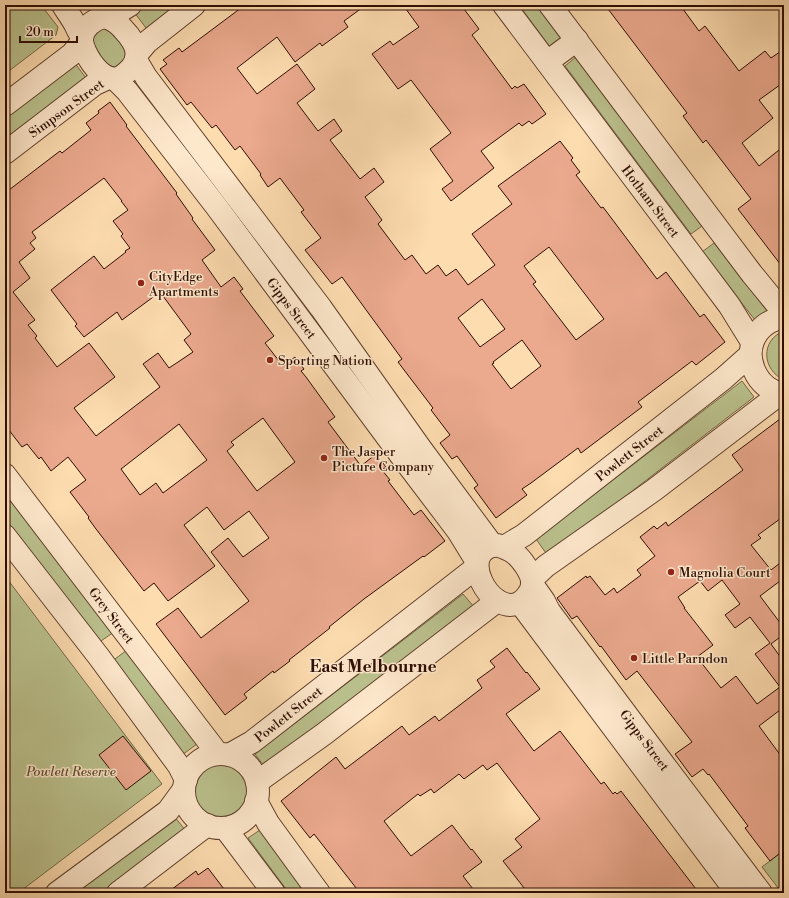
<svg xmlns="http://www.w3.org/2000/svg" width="789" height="898" font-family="'Libre Bodoni',serif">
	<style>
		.green { fill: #bbc28e; stroke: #746848 }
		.building { fill: #eba98e; stroke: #2d0d01; fill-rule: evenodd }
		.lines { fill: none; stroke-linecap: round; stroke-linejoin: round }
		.minor-casing { stroke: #61412d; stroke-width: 24 }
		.minor { stroke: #fee8cc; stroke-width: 22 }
		.poi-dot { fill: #8f2418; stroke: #fee8cc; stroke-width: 1.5 }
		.labels { text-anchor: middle; stroke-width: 3; stroke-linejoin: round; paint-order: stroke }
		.street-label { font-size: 13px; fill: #2d0d01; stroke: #fee8cc }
		.poi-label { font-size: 13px; fill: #2d0d01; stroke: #fee8cc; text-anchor: start }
		.park-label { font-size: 13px; font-style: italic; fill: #5f4c32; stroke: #fee8cc }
		.district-label { font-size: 17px; font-weight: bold; fill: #2d0d01; stroke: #fee8cc }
	</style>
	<rect width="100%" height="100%" fill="#fddcb0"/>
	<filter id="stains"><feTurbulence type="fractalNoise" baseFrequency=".005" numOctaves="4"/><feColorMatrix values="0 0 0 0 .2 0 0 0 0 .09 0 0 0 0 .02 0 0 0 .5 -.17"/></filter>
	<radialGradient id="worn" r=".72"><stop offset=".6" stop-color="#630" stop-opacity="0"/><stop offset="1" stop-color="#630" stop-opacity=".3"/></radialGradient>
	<g class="green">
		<polygon points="5,5 41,5 58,27 56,35 5,74"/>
		<polygon points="144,5 177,5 146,28 134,12"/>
		<polygon points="519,5 537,5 562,38 550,47"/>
		<path d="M 102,28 L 107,29 L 122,41 L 128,57 L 119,67 C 103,68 98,54 92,43 L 94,33 Z"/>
		<polygon points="576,57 702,226 691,234 565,66"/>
		<polygon points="74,62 86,78 5,139 5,115"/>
		<polygon points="714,243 767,311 755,320 702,252"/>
		<polygon points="261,246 308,308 305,310 259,248"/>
		<path d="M 784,331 L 784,380 C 762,370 760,340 784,331 Z"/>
		<polygon points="742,381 754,397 548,556 536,539"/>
		<polygon points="5,489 114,632 98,643 5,520"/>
		<polygon points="5,576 162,784 18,893 5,893"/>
		<polygon points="463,594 475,608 266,769 255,754"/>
		<polygon points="127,650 197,744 182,755 111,662"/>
		<circle cx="220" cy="790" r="27"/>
		<polygon points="174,816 186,831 104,893 73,893"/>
		<polygon points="260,830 306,893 289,893 248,838"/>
		<polygon points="784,850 784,893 782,893 762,867"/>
	</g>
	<g class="building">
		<path d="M 245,5 L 366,5 L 344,21 L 348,27 L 322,46 L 320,43 L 295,62 L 277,37 L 237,68 L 257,94 L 297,64 L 315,89 L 297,103 L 318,131 L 334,119 L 342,131 L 330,140 L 360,179 L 374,168 L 384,182 L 365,197 L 382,220 L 378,224 L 405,260 L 412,255 L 426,274 L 438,265 L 446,276 L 456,269 L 468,285 L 495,265 L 472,234 L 512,204 L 498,186 L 560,141 L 573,158 L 571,160 L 580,172 L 576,175 L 601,208 L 603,207 L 657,279 L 666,272 L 700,317 L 704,314 L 725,342 L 696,365 L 692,361 L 638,402 L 642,407 L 581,453 L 578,448 L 531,483 L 522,489 L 527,495 L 496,518 L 474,488 L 478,485 L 457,456 L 452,459 L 440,443 L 450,435 L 431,410 L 433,408 L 398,362 L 402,359 L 342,277 L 332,284 L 305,250 L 321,238 L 301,212 L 304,210 L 280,178 L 268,187 L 260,175 L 261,174 L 240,146 L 235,150 L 216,125 L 212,128 L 191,102 L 187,105 L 160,69 L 167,64 L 163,60 L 179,48 L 182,52 ZM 549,247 L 604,319 L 576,340 L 533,284 L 536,282 L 524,266 ZM 482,299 L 505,329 L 480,347 L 458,318 ZM 522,340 L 541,366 L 511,389 L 492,364 L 494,363 L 493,362 Z"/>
		<polygon points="403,5 461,5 479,29 472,35 512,89 515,86 517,88 524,84 546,114 532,124 529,121 522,126 519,123 481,151 494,168 451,201 442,189 453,181 430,149 451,133 411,80 398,89 372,54 390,41 393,45 419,27"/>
		<polygon points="605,5 680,5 699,31 705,26 739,71 765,51 771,58 784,49 784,82 759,100 773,118 742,143 759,166 784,146 784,269 738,209 751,199 706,140 703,143 683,116 687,113"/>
		<path d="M 110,102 L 127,125 L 126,126 L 177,193 L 176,194 L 193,218 L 192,219 L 215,250 L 202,260 L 221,287 L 234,277 L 243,289 L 240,291 L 274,336 L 265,343 L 283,366 L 295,357 L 304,369 L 301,371 L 306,377 L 335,417 L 328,422 L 361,466 L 376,454 L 386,467 L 382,470 L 390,480 L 388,481 L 414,515 L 421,510 L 445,541 L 424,557 L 423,556 L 364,599 L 329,627 L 330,628 L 289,660 L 290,661 L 274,673 L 273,671 L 244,694 L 247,698 L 225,715 L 156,624 L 178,608 L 201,638 L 249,601 L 211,552 L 228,538 L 243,557 L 269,538 L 249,511 L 224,530 L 207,507 L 184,525 L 215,566 L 168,601 L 154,583 L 144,591 L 96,529 L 88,518 L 89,517 L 70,492 L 86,480 L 68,457 L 51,471 L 41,457 L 39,459 L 27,444 L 22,447 L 5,425 L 5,193 L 60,151 L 62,153 L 91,130 L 86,123 L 99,113 L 98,111 ZM 104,178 L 122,201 L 121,201 L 128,210 L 113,221 L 123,234 L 121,236 L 130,248 L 125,251 L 126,252 L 104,269 L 94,256 L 51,290 L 77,324 L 75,326 L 84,337 L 117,312 L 122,320 L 160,292 L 191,334 L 184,340 L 193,352 L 169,368 L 158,353 L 143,364 L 160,387 L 96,436 L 74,408 L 115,377 L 89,343 L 57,367 L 35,338 L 37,336 L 28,325 L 35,320 L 13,292 L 30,278 L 19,262 L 35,249 L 30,243 L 36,238 L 32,232 ZM 263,418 L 295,462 L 257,491 L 227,451 L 234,445 L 231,442 ZM 179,424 L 207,460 L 163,493 L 156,483 L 140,495 L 121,469 Z"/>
		<path d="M 784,416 L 784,516 L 758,535 L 761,538 L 751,545 L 771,570 L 784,560 L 784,578 L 760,596 L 784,628 L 784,634 L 771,644 L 784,662 L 784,707 L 759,726 L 784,760 L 784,850 L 770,861 L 745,828 L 748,826 L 709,774 L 708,775 L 703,769 L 692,777 L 675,754 L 692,742 L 637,671 L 626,680 L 601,646 L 600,647 L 577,616 L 572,619 L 557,598 L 586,576 L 587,578 L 590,576 L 605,595 L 614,588 L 617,593 L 641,575 L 637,570 L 655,556 L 640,537 L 654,526 L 657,529 L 666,522 L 668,526 L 743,470 L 732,455 ZM 722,580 L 740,604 L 725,615 L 735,628 L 750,617 L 770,643 L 755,654 L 780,687 L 757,704 L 736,676 L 721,688 L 697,657 L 713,645 L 684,608 L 685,608 L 678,597 L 700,581 L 708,591 Z"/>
		<polygon points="507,648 526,673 527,672 540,689 506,714 534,751 560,731 601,784 604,782 613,794 615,792 617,794 621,791 699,893 528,893 503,861 522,847 515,839 540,819 497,763 487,770 483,765 464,779 459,774 434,793 431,789 420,796 418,794 384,821 411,856 452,825 471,850 472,849 482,862 463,876 476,893 360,893 314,834 310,838 281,801 336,757 345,769 402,726 409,735 435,716 439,721 482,688 477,680 495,667 490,661"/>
		<polygon points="123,736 151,771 126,790 99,755"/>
		<polygon points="208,868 227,893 167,893 196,871 198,875"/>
	</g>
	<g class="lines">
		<g class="minor-casing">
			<g id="minor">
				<path d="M 63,5 C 67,12 72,18 76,26 C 77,29 80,33 81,37 C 82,42 83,47 85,51 C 91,64 105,84 121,77 C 125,74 129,71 132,67 C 134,64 136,61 136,58 C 139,48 130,36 123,29 C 120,25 113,20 108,18 C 100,16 89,23 85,30 C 83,32 83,36 82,38"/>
				<polyline points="504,5 729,305 752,342"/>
				<polyline points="550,5 752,274 784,313"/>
				<polyline points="109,18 122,10 130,5"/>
				<polyline points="137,54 147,42 194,5"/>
				<polyline points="136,60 146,77 321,308 421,449 493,546"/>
				<polyline points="547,62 577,40"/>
				<polyline points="115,79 127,91 216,206 405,461 458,531 477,562"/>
				<polyline points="5,105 72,54 82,42"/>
				<polyline points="5,153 95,84 108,78"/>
				<path d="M 784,317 C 774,319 765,323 758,332 C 741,355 756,390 784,394"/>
				<polyline points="5,475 218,754"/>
				<polyline points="5,536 99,657 179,766 186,780"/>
				<path d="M 497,545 C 503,547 509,549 514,553 C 521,558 533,574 532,584 C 532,591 525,600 519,603 C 490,617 455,550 497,545 Z"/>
				<polyline points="504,547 524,535 723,379 750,355"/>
				<polyline points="532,579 546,566 654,490 781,393"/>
				<polyline points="532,584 544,601 549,611 662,762 761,893"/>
				<polyline points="520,603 737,893"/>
				<circle cx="221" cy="791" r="37"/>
				<polyline points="229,755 252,742 477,567"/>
				<polyline points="257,782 324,734 497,601"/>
				<polyline points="256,801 268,823 319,893"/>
				<polyline points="225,828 274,893"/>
				<polyline points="57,893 168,811 184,789"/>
				<polyline points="118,893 207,825"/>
			</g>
		</g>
		<use href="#minor" class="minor"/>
	</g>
	<g class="poi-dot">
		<circle cx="141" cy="283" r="4"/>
		<circle cx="270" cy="360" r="4"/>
		<circle cx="324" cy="458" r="4"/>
		<circle cx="671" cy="572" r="4"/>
		<circle cx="634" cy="658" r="4"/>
	</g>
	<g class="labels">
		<g class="street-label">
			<text transform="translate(66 108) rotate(-36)" y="5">Simpson Street</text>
			<text transform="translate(651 201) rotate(53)" y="5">Hotham Street</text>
			<text transform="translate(292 308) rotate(53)" y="5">Gipps Street</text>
			<text transform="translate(629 453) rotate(-38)" y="5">Powlett Street</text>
			<text transform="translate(112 615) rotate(53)" y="5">Grey Street</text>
			<text transform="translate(288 714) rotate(-38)" y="5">Powlett Street</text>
			<text transform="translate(645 740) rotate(53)" y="5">Gipps Street</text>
		</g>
		<g class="poi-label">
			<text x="149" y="281">CityEdge<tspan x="149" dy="15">Apartments</tspan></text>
			<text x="278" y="365">Sporting Nation</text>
			<text x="332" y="456">The Jasper<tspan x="332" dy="15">Picture Company</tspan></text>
			<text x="679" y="577">Magnolia Court</text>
			<text x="642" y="663">Little Parndon</text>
		</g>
		<g class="park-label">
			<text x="71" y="776">Powlett Reserve</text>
		</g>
		<g class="district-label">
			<text x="373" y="672">East Melbourne</text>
		</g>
	</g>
	<rect width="789" height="898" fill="none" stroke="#fddcb0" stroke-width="20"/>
	<rect x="6" y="6" width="777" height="886" fill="none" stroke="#2d0d01" stroke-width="2"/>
	<rect x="10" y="10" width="769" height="878" fill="none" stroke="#2d0d01"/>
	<path d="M20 36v6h57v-6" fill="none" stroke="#2d0d01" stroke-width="2"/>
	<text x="26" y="36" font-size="12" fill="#2d0d01" stroke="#fee8cc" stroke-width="3" paint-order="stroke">20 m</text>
	<rect width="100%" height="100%" filter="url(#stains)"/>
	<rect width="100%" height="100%" fill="url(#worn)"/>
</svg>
